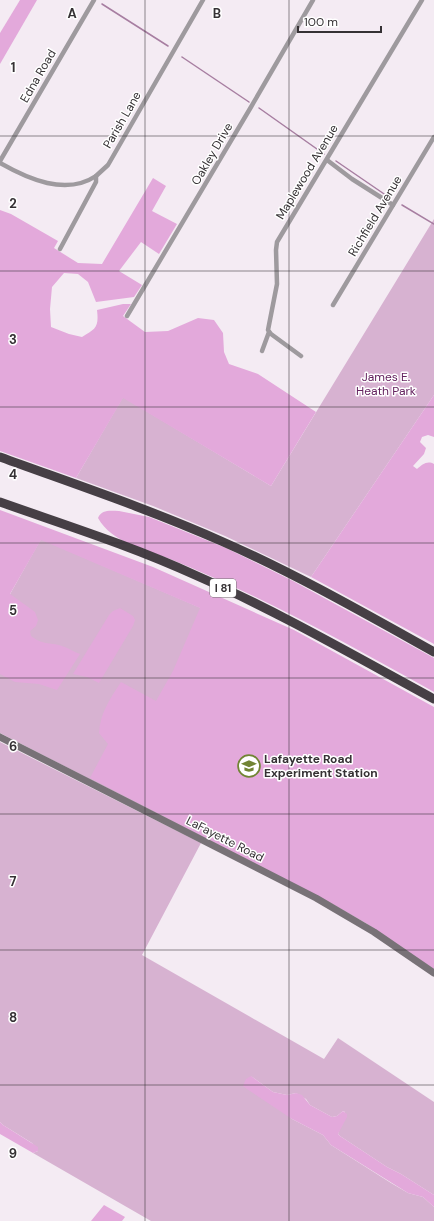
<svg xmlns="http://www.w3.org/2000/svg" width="434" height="1221" font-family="'DM Sans',sans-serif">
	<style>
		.green { fill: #d7b2d1 }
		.forest { fill: #e3a9db }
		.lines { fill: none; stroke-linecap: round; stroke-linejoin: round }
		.stream { stroke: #a77ea1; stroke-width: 1.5 }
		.street { stroke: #9e9a9e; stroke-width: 4.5 }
		.secondary { stroke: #787277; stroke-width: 7 }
		.highway { stroke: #463f45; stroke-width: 9 }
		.grid { fill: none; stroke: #353134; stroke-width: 1; stroke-opacity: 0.55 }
		.labels { text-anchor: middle; stroke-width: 3; stroke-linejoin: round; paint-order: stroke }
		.shield { fill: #fff; stroke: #726f71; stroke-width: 1 }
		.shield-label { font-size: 11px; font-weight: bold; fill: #353134 }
		.street-label { font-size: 12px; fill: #353134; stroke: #fff }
		.park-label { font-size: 12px; fill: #63215e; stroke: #fff }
		.poi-label { font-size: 12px; font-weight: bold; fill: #353134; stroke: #fff; text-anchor: start }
		.grid-label { font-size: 13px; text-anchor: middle; font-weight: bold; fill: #353134; stroke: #fff; stroke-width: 3; stroke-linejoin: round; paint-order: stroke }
	</style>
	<rect width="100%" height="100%" fill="#f4ebf3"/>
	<g class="green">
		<polygon points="434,219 434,395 311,577 225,536 153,506 76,478 123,397 271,486"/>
		<polygon points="41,539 268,637 434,969 366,923 331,903 0,733 0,612"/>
		<polygon points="0,742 201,843 142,955 324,1059 338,1038 434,1102 434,1195 401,1174 387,1167 340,1136 338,1134 345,1112 343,1111 337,1116 332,1117 310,1105 306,1099 296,1093 287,1095 273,1092 251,1076 292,1119 323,1135 331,1145 391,1183 408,1193 423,1197 434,1207 434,1221 151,1221 33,1153 38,1151 32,1143 3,1125 0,1122"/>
	</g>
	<g class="forest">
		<polygon points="20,0 37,0 0,64 0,33"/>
		<path d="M 153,178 L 166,186 L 152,211 L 177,224 L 159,254 L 141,242 L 119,271 L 142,285 L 134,297 L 96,302 L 88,282 L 78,274 L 64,273 L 52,287 L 50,309 L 51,327 L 69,334 L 82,337 C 96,329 99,327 97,310 L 123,304 L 131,304 L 123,316 L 145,332 L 168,331 L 198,318 L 214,320 L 223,333 L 224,352 L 229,364 L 258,374 L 316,412 L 271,486 L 123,398 L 76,478 L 0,451 L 0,210 L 11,214 L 58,241 L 54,248 L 78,263 L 102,264 Z"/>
		<path d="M 434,395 L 434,437 L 428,435 L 422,437 L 420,442 L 426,448 L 424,454 L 413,466 L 417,469 C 422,465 427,460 434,464 L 434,644 L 311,577 Z"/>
		<path d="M 0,510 L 153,567 L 294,630 L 434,707 L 434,969 L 366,923 L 331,903 L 90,778 L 108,744 L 99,733 C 100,713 110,699 121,682 L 156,701 L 173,671 L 200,608 L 41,540 L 10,594 L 35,612 L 38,620 L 36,626 L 30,631 L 31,636 C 42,645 49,642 62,646 C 68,648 74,652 80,654 L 57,690 L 39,684 L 15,682 L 0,674 Z"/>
		<path d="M 119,511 L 149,517 L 226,548 L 293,581 L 434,658 L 434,692 C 348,644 262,596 170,559 C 145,549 112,543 98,518 C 102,509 110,511 119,511 Z"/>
		<polygon points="120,608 133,616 135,620 133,626 99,683 87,677 73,674 109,615 113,611"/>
		<polygon points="251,1076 273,1092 287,1095 296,1093 302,1095 310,1105 332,1117 337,1116 343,1111 347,1114 347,1117 338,1134 340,1136 387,1167 401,1174 434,1195 434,1207 423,1197 408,1193 331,1145 323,1135 292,1119 247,1089 243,1086 246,1079"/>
		<polygon points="0,1122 3,1125 38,1147 38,1151 33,1153 0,1134"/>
		<polygon points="104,1205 125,1217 122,1221 91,1221"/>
	</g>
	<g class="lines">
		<g class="stream">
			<polyline points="102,4 168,46"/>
			<polyline points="182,57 249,102"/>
			<polyline points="259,108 324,154"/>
			<polyline points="336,161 390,198"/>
			<polyline points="402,205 434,224"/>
		</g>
		<g class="street">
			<polyline points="327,160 352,179 393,205"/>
			<polyline points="0,161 94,0"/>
			<path d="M 0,163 C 28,179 66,196 96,176"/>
			<polyline points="60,249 96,182 96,176 108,165 203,0"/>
			<polyline points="333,305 434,137"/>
			<polyline points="127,316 251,107 313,0"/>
			<polyline points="262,351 269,332"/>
			<polyline points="301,356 271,334 268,330 277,284 276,250 277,242 422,0"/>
		</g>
		<polyline class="secondary" points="0,737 316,898 374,932 434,973"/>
		<g class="highway">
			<path d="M 0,457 C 74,484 149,509 221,541 C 294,573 364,613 434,652"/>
			<path d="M 0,502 C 65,525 132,546 195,575 C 277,611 355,656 434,699"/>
		</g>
	</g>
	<path class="grid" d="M 145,0 L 145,1221M 289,0 L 289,1221M 0,136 L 434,136M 0,271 L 434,271M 0,407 L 434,407M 0,543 L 434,543M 0,678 L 434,678M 0,814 L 434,814M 0,950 L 434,950M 0,1085 L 434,1085"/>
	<defs>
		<g id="university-ring" transform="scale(1.15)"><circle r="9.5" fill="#fff" stroke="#718434" stroke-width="1.5"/><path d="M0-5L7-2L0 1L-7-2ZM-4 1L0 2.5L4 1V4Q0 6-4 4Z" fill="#718434"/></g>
	</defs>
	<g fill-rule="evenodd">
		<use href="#university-ring" x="249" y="766"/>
	</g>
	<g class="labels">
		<rect class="shield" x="210" y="579" width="26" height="18" rx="3"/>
		<g class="shield-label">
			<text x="223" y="592">I 81</text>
		</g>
		<g class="street-label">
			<text transform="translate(38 76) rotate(-60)" y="4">Edna Road</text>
			<text transform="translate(122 120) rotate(-60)" y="4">Parish Lane</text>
			<text transform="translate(212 154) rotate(-60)" y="4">Oakley Drive</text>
			<text transform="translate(307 172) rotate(-59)" y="4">Maplewood Avenue</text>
			<text transform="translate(375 216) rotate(-59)" y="4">Richfield Avenue</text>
			<text transform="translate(225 839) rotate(27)" y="4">LaFayette Road</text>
		</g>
		<g class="park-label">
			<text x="386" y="381">James E.<tspan x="386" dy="14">Heath Park</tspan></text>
		</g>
		<g class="poi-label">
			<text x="264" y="763">Lafayette Road<tspan x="264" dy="14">Experiment Station</tspan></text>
		</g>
	</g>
	<g class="grid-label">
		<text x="72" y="18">A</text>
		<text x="217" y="18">B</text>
		<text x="13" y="72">1</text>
		<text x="13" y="208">2</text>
		<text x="13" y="344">3</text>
		<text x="13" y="479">4</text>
		<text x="13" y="615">5</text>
		<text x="13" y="751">6</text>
		<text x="13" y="886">7</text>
		<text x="13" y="1022">8</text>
		<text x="13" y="1158">9</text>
	</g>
	<path d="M298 26v6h83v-6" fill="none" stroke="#353134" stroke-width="2"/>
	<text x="304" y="26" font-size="12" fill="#353134" stroke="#ffffff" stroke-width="3" paint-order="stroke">100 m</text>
</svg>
